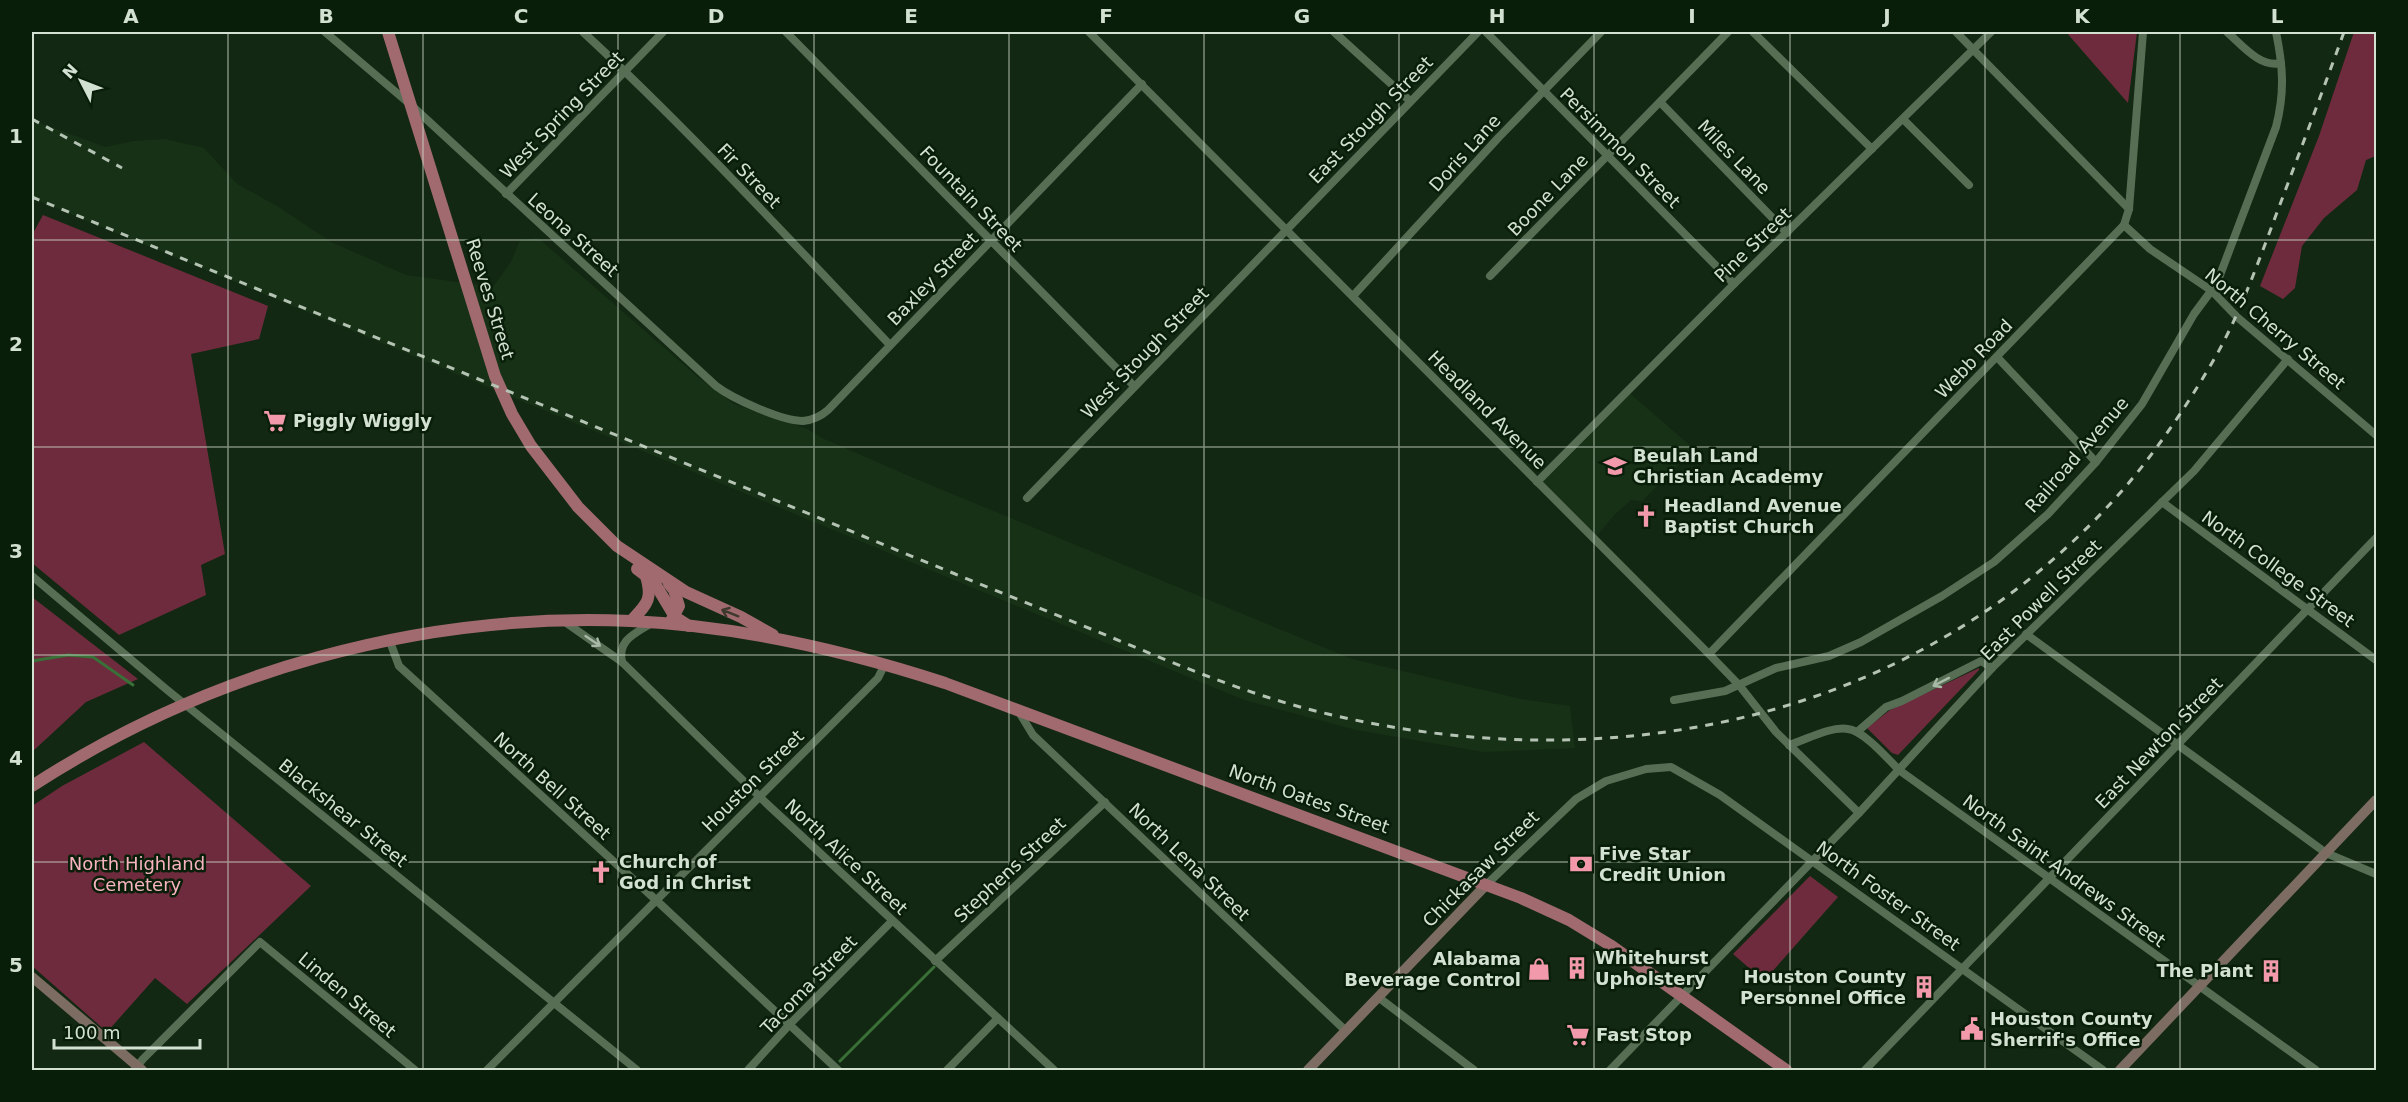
<svg xmlns="http://www.w3.org/2000/svg" width="2408" height="1102" font-family="'DejaVu Sans',sans-serif">
	<style>
		.built { fill: #173116 }
		.green { fill: #6e2b3d }
		.lines { fill: none; stroke-linecap: round; stroke-linejoin: round }
		.stream { stroke: #387037; stroke-width: 3 }
		.street { stroke: #576e55; stroke-width: 8 }
		.secondary { stroke: #7c6c62; stroke-width: 10 }
		.primary { stroke: #a16a6f; stroke-width: 12 }
		.rail { stroke: #b4c3b3; stroke-width: 3; stroke-dasharray: 8 8; stroke-linecap: butt }
		.oneway { stroke: #3e392d }
		.oneway2 { stroke: #a8b9a6 }
		.grid { fill: none; stroke: #d3e1d2; stroke-width: 1.5; stroke-opacity: 0.55 }
		.labels { text-anchor: middle; stroke-width: 5; stroke-linejoin: round; paint-order: stroke }
		.street-label { font-size: 18px; fill: #d3e1d2; stroke: #091e09 }
		.poi-label { font-size: 18px; font-weight: bold; fill: #d3e1d2; stroke: #091e09; text-anchor: start }
		.park-label { font-size: 18px; fill: #f7b3c0; stroke: #091e09 }
		.neatline { fill: none; stroke: #d3e1d2; stroke-width: 2 }
		.grid-label { font-size: 20px; text-anchor: middle; font-weight: bold; fill: #d3e1d2 }
	</style>
	<rect width="100%" height="100%" fill="#132812"/>
	<g class="built">
		<polygon points="32,120 105,147 134,141 165,139 204,148 237,184 277,206 331,242 406,275 493,287 511,262 520,240 538,238 699,378 734,404 807,429 822,438 916,479 1352,659 1521,699 1570,706 1575,748 1484,752 1356,730 1244,700 32,198"/>
		<polygon points="1627,391 1694,449 1642,501 1631,500 1615,514 1595,538 1537,482"/>
	</g>
	<g class="green">
		<polygon points="2066,32 2137,32 2128,103"/>
		<polygon points="2354,32 2376,32 2376,156 2366,160 2357,190 2324,218 2302,246 2295,288 2283,299 2260,286 2319,136"/>
		<polygon points="43,215 268,306 259,339 191,354 225,554 201,565 206,595 119,635 32,563 32,235"/>
		<polygon points="32,597 138,679 86,702 32,752"/>
		<polygon points="1979,668 1979,670 1898,755 1892,753 1867,728 1890,710"/>
		<polygon points="144,742 311,886 187,1004 155,978 107,1032 32,966 32,806 62,786"/>
		<polygon points="1810,876 1838,897 1764,981 1733,954"/>
	</g>
	<g class="lines">
		<g class="stream">
			<polyline points="32,661 68,655 93,657 133,685"/>
			<polyline points="840,1061 934,967"/>
		</g>
		<g class="street">
			<path d="M 325,32 L 411,105 L 716,386 C 733,399 782,421 803,421 C 813,420 820,417 828,410 L 1142,84"/>
			<path d="M 583,32 C 690,131 789,239 890,345"/>
			<polyline points="786,32 1134,386"/>
			<polyline points="1089,32 1709,654 1739,685 1776,732 1859,813"/>
			<polyline points="1334,32 1410,101"/>
			<polyline points="1486,32 1734,284"/>
			<polyline points="1753,32 1872,149"/>
			<polyline points="1956,32 2129,209"/>
			<path d="M 2227,32 C 2242,45 2260,68 2281,63"/>
			<polyline points="1660,102 1787,233"/>
			<polyline points="1903,119 1969,185"/>
			<polyline points="506,194 663,32"/>
			<polyline points="2124,225 2150,249 2212,291 2237,317 2376,435"/>
			<polyline points="1490,276 1728,32"/>
			<polyline points="1353,296 1499,137 1601,32"/>
			<polyline points="1997,357 2096,462"/>
			<polyline points="1537,482 1734,284 1991,32"/>
			<polyline points="1027,498 1478,32"/>
			<polyline points="2162,502 2376,660"/>
			<polyline points="32,576 166,689 637,1070"/>
			<polyline points="565,622 622,662 766,803 1054,1070"/>
			<polyline points="2026,634 2326,853 2376,874"/>
			<polyline points="389,639 399,666 656,900 838,1070"/>
			<polyline points="1709,654 2124,225 2129,209 2143,32"/>
			<path d="M 622,662 C 617,641 634,634 650,624"/>
			<path d="M 1674,700 L 1725,691 L 1776,668 L 1829,656 L 1861,642 L 1942,596 L 1994,562 L 2048,514 L 2096,462 L 2142,404 L 2194,314 L 2217,283 L 2276,127 C 2285,92 2283,66 2276,32"/>
			<polyline points="1019,712 1033,735 1346,1031"/>
			<polyline points="1857,732 1886,707 1902,701 1981,661 1992,668"/>
			<path d="M 1789,745 C 1806,740 1830,726 1848,729 C 1864,731 1887,758 1899,770 L 2316,1070"/>
			<polyline points="1486,885 1576,799 1606,781 1646,769 1671,767 1720,795 2103,1070"/>
			<polyline points="935,961 1105,802"/>
			<polyline points="1378,997 1474,1070"/>
			<polyline points="134,1070 143,1059 260,942 415,1070"/>
			<polyline points="487,1070 878,678 885,664"/>
			<polyline points="748,1070 789,1025 892,921"/>
			<polyline points="947,1070 998,1018"/>
			<polyline points="1610,1070 1859,813 1992,668 2194,471 2288,359"/>
			<polyline points="1865,1070 2376,538"/>
		</g>
		<g class="secondary">
			<polyline points="32,977 142,1070"/>
			<polyline points="1308,1070 1486,885"/>
			<polyline points="2120,1070 2376,800"/>
		</g>
		<g class="primary">
			<polyline points="388,32 495,376 512,414 531,446 578,507 617,546 686,592 741,617 773,635"/>
			<polyline points="637,569 654,582 675,617 689,626"/>
			<polyline points="669,584 674,590 679,606 671,621"/>
			<path d="M 631,621 C 647,604 653,600 646,576"/>
			<path d="M 32,786 C 209,671 420,612 631,621 C 739,626 844,650 945,683 L 1521,898 L 1569,920 L 1610,945 L 1786,1070"/>
		</g>
		<g class="rail">
			<polyline points="32,119 122,168"/>
			<path d="M 32,197 C 303,308 575,418 846,529 C 927,563 1010,596 1091,629 C 1169,661 1246,695 1328,714 C 1615,782 1919,720 2120,493 C 2157,451 2188,404 2216,356 C 2241,311 2258,263 2276,215 C 2299,154 2322,93 2344,32"/>
		</g>
	</g>
	<defs><path id="oneway-shaft" d="M-6 0H5M1.5-3L5.5 0L1.5 3" fill="none" stroke-width="1.6" stroke-linecap="round" stroke-linejoin="round" transform="scale(1.5)"/></defs>
	<use class="oneway" href="#oneway-shaft" transform="translate(730 613) rotate(-158)"/>
	<g class="oneway2">
		<use href="#oneway-shaft" transform="translate(593 641) rotate(34)"/>
		<use href="#oneway-shaft" transform="translate(1941 682) rotate(153)"/>
	</g>
	<path class="grid" d="M 228,32 L 228,1070M 423,32 L 423,1070M 618,32 L 618,1070M 814,32 L 814,1070M 1009,32 L 1009,1070M 1204,32 L 1204,1070M 1399,32 L 1399,1070M 1594,32 L 1594,1070M 1790,32 L 1790,1070M 1985,32 L 1985,1070M 2180,32 L 2180,1070M 32,240 L 2376,240M 32,447 L 2376,447M 32,655 L 2376,655M 32,862 L 2376,862"/>
	<defs>
		<g id="supermarket-bare" transform="scale(1.8)"><path d="M-6-5.5h2.5l.6 2H6L4.5 2H-2.5L-4.4-4H-6ZM-1.5 3.2a1.3 1.3 0 1 0 .1 0ZM3 3.2a1.3 1.3 0 1 0 .1 0Z" fill="#f29aac" stroke="#091e09" stroke-width="2.5" paint-order="stroke"/></g>
		<g id="school-bare" transform="scale(1.8)"><path d="M0-5L7-2L0 1L-7-2ZM-4 1L0 2.5L4 1V4Q0 6-4 4Z" fill="#f29aac" stroke="#091e09" stroke-width="2.5" paint-order="stroke"/></g>
		<g id="church-bare" transform="scale(1.8)"><path d="M-1.2-6h2.4v3.5h3.3v2.4h-3.3V6h-2.4V-.1h-3.3v-2.4h3.3Z" fill="#f29aac" stroke="#091e09" stroke-width="2.5" paint-order="stroke"/></g>
		<g id="bank-bare" transform="scale(1.8)"><path d="M-6-4H6V4H-6ZM0-2.3a2.3 2.3 0 1 0 0 4.6a2.3 2.3 0 1 0 0-4.6Z" fill="#f29aac" stroke="#091e09" stroke-width="2.5" paint-order="stroke"/></g>
		<g id="building-bare" transform="scale(1.8)"><path d="M-4-6H4V6H1V3H-1V6H-4ZM-2.5-4.3h1.7v1.8h-1.7ZM.8-4.3h1.7v1.8H.8ZM-2.5-1h1.7V.8h-1.7ZM.8-1h1.7V.8H.8Z" fill="#f29aac" stroke="#091e09" stroke-width="2.5" paint-order="stroke"/></g>
		<g id="shop-bare" transform="scale(1.8)"><path d="M-5-2.5h2.3a2.7 3.5 0 0 1 5.4 0H5L5.5 6h-11ZM-1.5-2.5h3a1.5 2.3 0 0 0-3 0Z" fill="#f29aac" stroke="#091e09" stroke-width="2.5" paint-order="stroke"/></g>
		<g id="civic-bare" transform="scale(1.8)"><path d="M-.6-6.5H3V-4.5H.6V-3L4-1V1h2V6H-6V1h2V-1L-.6-3ZM-1.2 2.5V6h2.4V2.5Z" fill="#f29aac" stroke="#091e09" stroke-width="2.5" paint-order="stroke"/></g>
	</defs>
	<g fill-rule="evenodd">
		<use href="#supermarket-bare" x="275" y="421"/>
		<use href="#school-bare" x="1615" y="466"/>
		<use href="#church-bare" x="1646" y="516"/>
		<use href="#bank-bare" x="1581" y="864"/>
		<use href="#church-bare" x="601" y="872"/>
		<use href="#building-bare" x="1577" y="968"/>
		<use href="#shop-bare" x="1539" y="969"/>
		<use href="#building-bare" x="2271" y="971"/>
		<use href="#building-bare" x="1924" y="987"/>
		<use href="#civic-bare" x="1972" y="1029"/>
		<use href="#supermarket-bare" x="1578" y="1035"/>
	</g>
	<g class="labels">
		<g class="street-label">
			<text transform="translate(562 115) rotate(-46)" y="6">West Spring Street</text>
			<text transform="translate(1371 120) rotate(-46)" y="6">East Stough Street</text>
			<text transform="translate(1620 148) rotate(45)" y="6">Persimmon Street</text>
			<text transform="translate(1465 153) rotate(-48)" y="6">Doris Lane</text>
			<text transform="translate(1734 157) rotate(46)" y="6">Miles Lane</text>
			<text transform="translate(749 176) rotate(46)" y="6">Fir Street</text>
			<text transform="translate(1548 195) rotate(-46)" y="6">Boone Lane</text>
			<text transform="translate(971 199) rotate(46)" y="6">Fountain Street</text>
			<text transform="translate(573 235) rotate(42)" y="6">Leona Street</text>
			<text transform="translate(1753 245) rotate(-44)" y="6">Pine Street</text>
			<text transform="translate(933 279) rotate(-46)" y="6">Baxley Street</text>
			<text transform="translate(490 299) rotate(73)" y="6">Reeves Street</text>
			<text transform="translate(2275 329) rotate(40)" y="6">North Cherry Street</text>
			<text transform="translate(1145 353) rotate(-46)" y="6">West Stough Street</text>
			<text transform="translate(1974 359) rotate(-46)" y="6">Webb Road</text>
			<text transform="translate(1487 410) rotate(45)" y="6">Headland Avenue</text>
			<text transform="translate(2077 455) rotate(-49)" y="6">Railroad Avenue</text>
			<text transform="translate(2278 569) rotate(36)" y="6">North College Street</text>
			<text transform="translate(2041 600) rotate(-45)" y="6">East Powell Street</text>
			<text transform="translate(2159 743) rotate(-46)" y="6">East Newton Street</text>
			<text transform="translate(753 781) rotate(-45)" y="6">Houston Street</text>
			<text transform="translate(552 786) rotate(42)" y="6">North Bell Street</text>
			<text transform="translate(1309 799) rotate(20)" y="6">North Oates Street</text>
			<text transform="translate(343 813) rotate(39)" y="6">Blackshear Street</text>
			<text transform="translate(846 857) rotate(43)" y="6">North Alice Street</text>
			<text transform="translate(1189 862) rotate(44)" y="6">North Lena Street</text>
			<text transform="translate(1481 869) rotate(-45)" y="6">Chickasaw Street</text>
			<text transform="translate(1010 870) rotate(-43)" y="6">Stephens Street</text>
			<text transform="translate(2064 871) rotate(36)" y="6">North Saint Andrews Street</text>
			<text transform="translate(1888 896) rotate(36)" y="6">North Foster Street</text>
			<text transform="translate(809 985) rotate(-46)" y="6">Tacoma Street</text>
			<text transform="translate(347 995) rotate(40)" y="6">Linden Street</text>
		</g>
		<g class="poi-label">
			<text x="293" y="427">Piggly Wiggly</text>
			<text x="1633" y="462">Beulah Land<tspan x="1633" dy="21">Christian Academy</tspan></text>
			<text x="1664" y="512">Headland Avenue<tspan x="1664" dy="21">Baptist Church</tspan></text>
			<text x="1599" y="860">Five Star<tspan x="1599" dy="21">Credit Union</tspan></text>
			<text x="619" y="868">Church of<tspan x="619" dy="21">God in Christ</tspan></text>
			<text x="1595" y="964">Whitehurst<tspan x="1595" dy="21">Upholstery</tspan></text>
			<text x="1521" y="965" text-anchor="end">Alabama<tspan x="1521" dy="21">Beverage Control</tspan></text>
			<text x="2253" y="977" text-anchor="end">The Plant</text>
			<text x="1906" y="983" text-anchor="end">Houston County<tspan x="1906" dy="21">Personnel Office</tspan></text>
			<text x="1990" y="1025">Houston County<tspan x="1990" dy="21">Sherrif's Office</tspan></text>
			<text x="1596" y="1041">Fast Stop</text>
		</g>
		<g class="park-label">
			<text x="137" y="870">North Highland<tspan x="137" dy="21">Cemetery</tspan></text>
		</g>
	</g>
	<rect width="2408" height="1102" fill="none" stroke="#091e09" stroke-width="66"/>
	<g transform="translate(81 81) rotate(312)" stroke="#091e09" stroke-width="4.5" paint-order="stroke">
	<path d="M0-4.5L10 22L0 15L-10 22Z" fill="#d3e1d2"/>
	<text y="-9" font-size="16" font-weight="bold" text-anchor="middle" fill="#d3e1d2">N</text>
	</g>
	<path d="M54 1039v9h146v-9" fill="none" stroke="#d3e1d2" stroke-width="3"/>
	<text x="63" y="1039" font-size="18" fill="#d3e1d2" stroke="#091e09" stroke-width="4.5" paint-order="stroke">100 m</text>
	<rect x="33" y="33" width="2342" height="1036" class="neatline"/>
	<g class="grid-label">
		<text x="131" y="23">A</text>
		<text x="326" y="23">B</text>
		<text x="521" y="23">C</text>
		<text x="716" y="23">D</text>
		<text x="911" y="23">E</text>
		<text x="1106" y="23">F</text>
		<text x="1302" y="23">G</text>
		<text x="1497" y="23">H</text>
		<text x="1692" y="23">I</text>
		<text x="1887" y="23">J</text>
		<text x="2082" y="23">K</text>
		<text x="2277" y="23">L</text>
		<text x="16" y="143">1</text>
		<text x="16" y="351">2</text>
		<text x="16" y="558">3</text>
		<text x="16" y="765">4</text>
		<text x="16" y="972">5</text>
	</g>
</svg>
